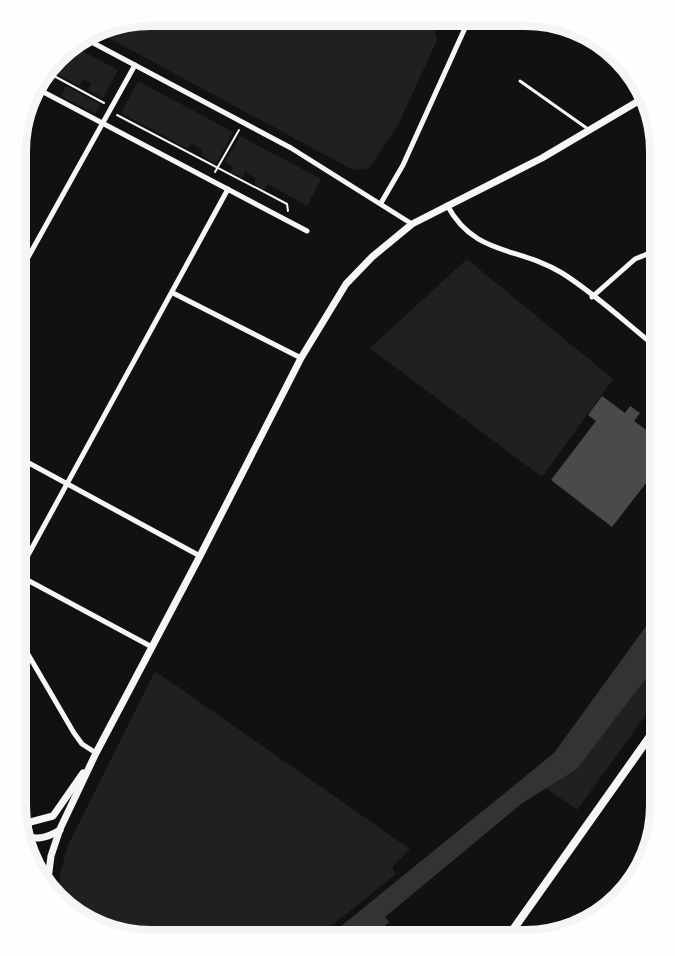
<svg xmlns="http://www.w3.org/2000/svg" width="675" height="956" font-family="Rubik,sans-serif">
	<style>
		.green { fill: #202020 }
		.water { fill: #333 }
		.building { fill: #4a4a4a }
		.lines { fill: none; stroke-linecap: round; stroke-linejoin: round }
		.path { stroke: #f5f5f5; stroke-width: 2 }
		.service { stroke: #f5f5f5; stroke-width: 3 }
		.minor { stroke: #f5f5f5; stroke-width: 5 }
		.tertiary { stroke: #f5f5f5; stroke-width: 7 }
		.secondary { stroke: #f5f5f5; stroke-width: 8 }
		.rim { fill: none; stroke: #f5f5f5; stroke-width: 8 }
	</style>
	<rect width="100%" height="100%" fill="#111"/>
	<g class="green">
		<polygon points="445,18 437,21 434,29 437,40 398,125 369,168 353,170 94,30 106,22"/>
		<polygon points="69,44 118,70 103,98 88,90 91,83 83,79 79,86 45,68 61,48"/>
		<polygon points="138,81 233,132 216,164 201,155 203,150 191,143 188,149 121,113"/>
		<polygon points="66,86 100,104 95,114 61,96"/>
		<polygon points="240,136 321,179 307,206 268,184 264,190 254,184 256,179 245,172 243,178 231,172 233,167 225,162"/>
		<polygon points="467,259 613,379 542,477 370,348"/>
		<polygon points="660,660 660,695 577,810 546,788 577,769"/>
		<polygon points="155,671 410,849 392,867 396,874 314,940 133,940 68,913 59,903 60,873 69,843"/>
	</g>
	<polygon class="water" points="660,607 660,660 577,769 521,804 385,917 389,922 368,941 324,940 554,753"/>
	<polygon class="building" points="602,396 625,413 630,406 640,413 634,421 660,440 660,465 612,527 551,480 596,421 588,415"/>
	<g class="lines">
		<g class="path">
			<polyline points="43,70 104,103"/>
			<polyline points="117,115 287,204 288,211"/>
			<polyline points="215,172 239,130"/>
		</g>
		<polyline class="service" points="520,81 588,129"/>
		<g class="minor">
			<polyline points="82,37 291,148 412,224"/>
			<polyline points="32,86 307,231"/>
			<polyline points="641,100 651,109"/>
			<polyline points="381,203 403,165 470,17"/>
			<path d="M 447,205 C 475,257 518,246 562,273 C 597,295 628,325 660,350"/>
			<polyline points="16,246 30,253"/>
			<polyline points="16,279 135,65"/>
			<polyline points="173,293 301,358"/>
			<polyline points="592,297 635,259 660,249"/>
			<polyline points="16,456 200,556"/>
			<polyline points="18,575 152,647"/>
			<polyline points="15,579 228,189"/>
			<polyline points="15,632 74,733 82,744 96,753"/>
		</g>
		<g class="tertiary">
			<polyline points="19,825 53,816 83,773"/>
			<path d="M 21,832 C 34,842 47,838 60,830"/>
			<polyline points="47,887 51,856 60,829 96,753 200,556 301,358 346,284 372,257 412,224 542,158 647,96"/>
		</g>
		<polyline class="secondary" points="505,941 660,722"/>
	</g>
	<path d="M0 0H675V956H0ZM151 26H525A125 125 0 0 1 650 151V805A125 125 0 0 1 525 930H151A125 125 0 0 1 26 805V151A125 125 0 0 1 151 26Z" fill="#fefefe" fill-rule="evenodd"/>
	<path class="rim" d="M151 26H525A125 125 0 0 1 650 151V805A125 125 0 0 1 525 930H151A125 125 0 0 1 26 805V151A125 125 0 0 1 151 26Z"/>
</svg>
